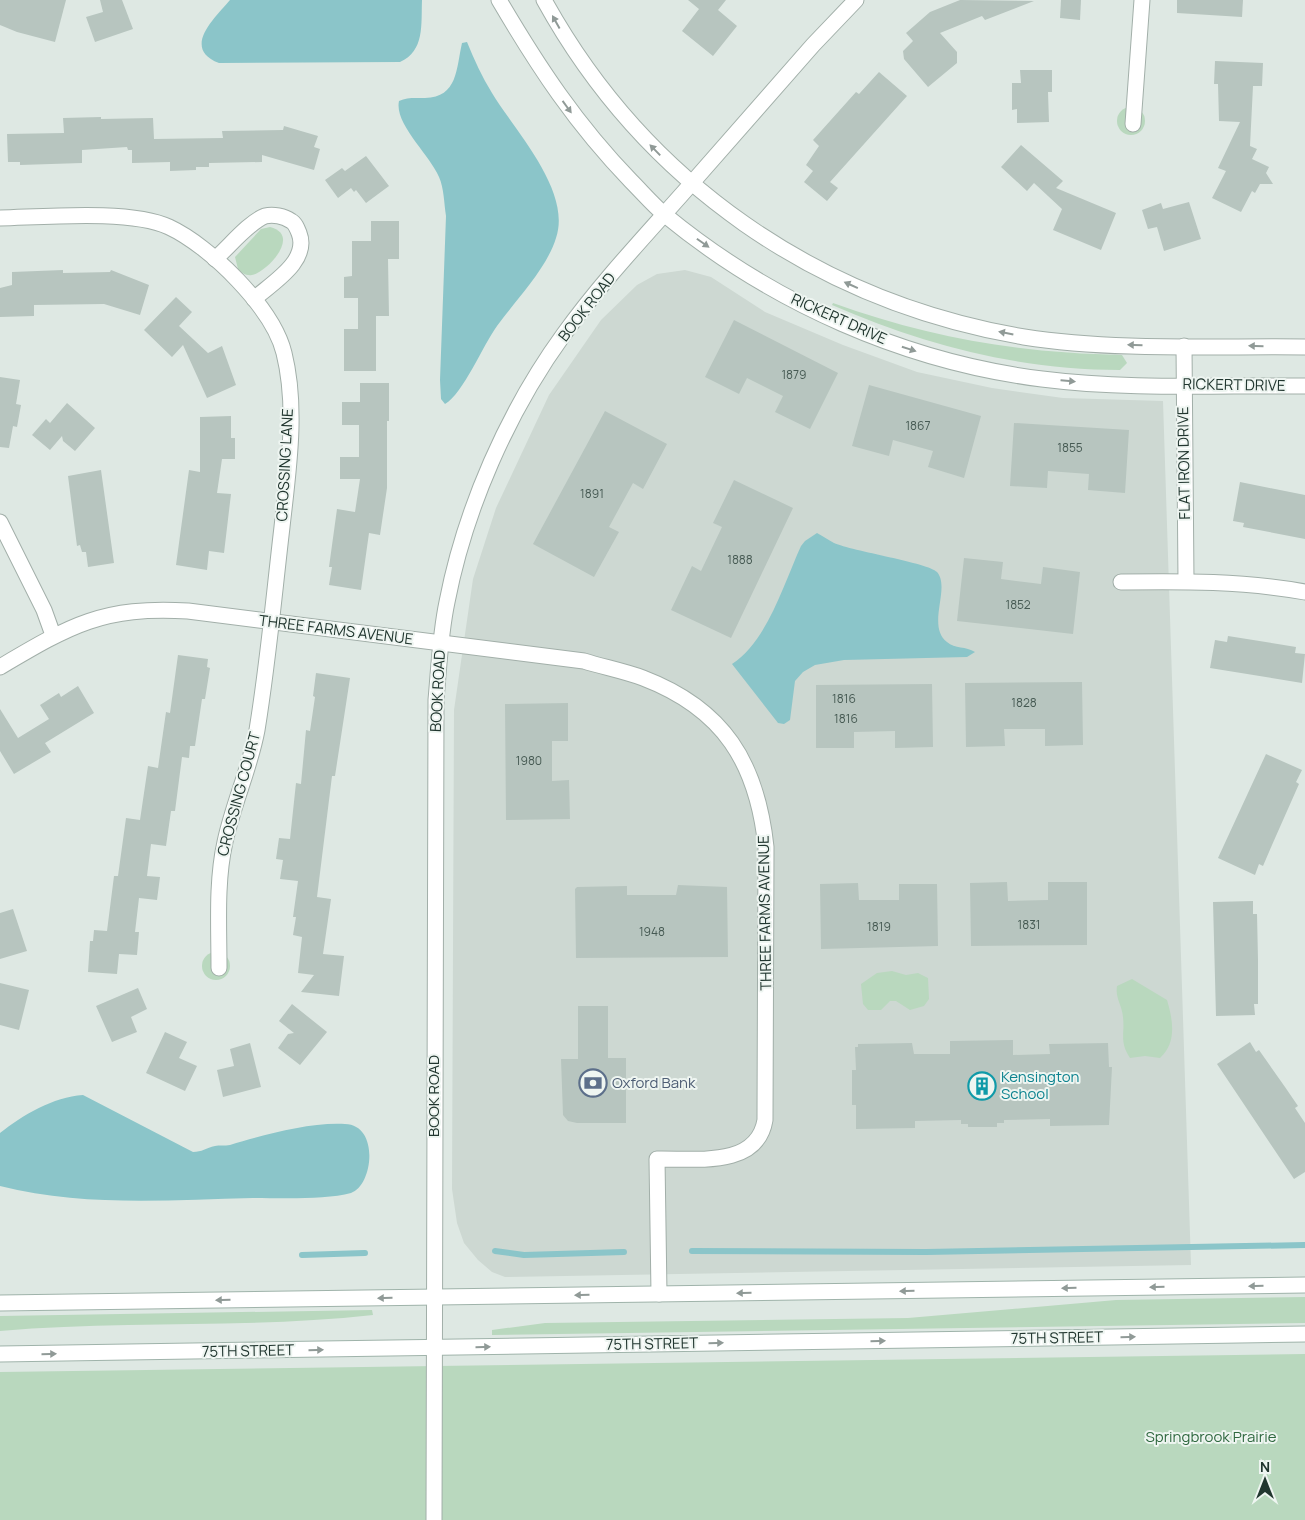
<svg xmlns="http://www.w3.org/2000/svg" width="1305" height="1520" font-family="Manrope,sans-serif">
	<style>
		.built { fill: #cdd8d2 }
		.green { fill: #b9d8be }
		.water { fill: #8bc5c9 }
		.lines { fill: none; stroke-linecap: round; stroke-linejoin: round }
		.stream { stroke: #8bc5c9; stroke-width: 6 }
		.building { fill: #b7c5bf }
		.minor-casing { stroke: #a2afa9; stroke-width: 17 }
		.tertiary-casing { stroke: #a2afa9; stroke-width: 17 }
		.secondary-casing { stroke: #9fb3aa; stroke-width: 17 }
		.minor { stroke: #fff; stroke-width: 15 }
		.tertiary { stroke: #fff; stroke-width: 15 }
		.secondary { stroke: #fff; stroke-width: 15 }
		.oneway { fill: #909a97 }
		.labels { text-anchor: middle; stroke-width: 4; stroke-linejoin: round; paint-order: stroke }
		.number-label { font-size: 12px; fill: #465a53 }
		.street-label { font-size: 15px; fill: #21362f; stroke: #eef5f1 }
		.culture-label { font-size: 15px; fill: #0d838f; stroke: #eef5f1; text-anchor: start }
		.service-label { font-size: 15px; fill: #4e5e75; stroke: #eef5f1; text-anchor: start }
		.park-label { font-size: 15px; fill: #306940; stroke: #eef5f1 }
	</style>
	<rect width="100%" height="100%" fill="#dee8e3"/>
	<polygon class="built" points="685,270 711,277 765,312 843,345 917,372 992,388 1063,398 1163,401 1191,1265 505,1277 492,1272 478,1260 464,1243 457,1223 452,1189 454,710 473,579 496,508 549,395 601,320 637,285 657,274"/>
	<g class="green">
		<circle cx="1131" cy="121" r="14"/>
		<path d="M 270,227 C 302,235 267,272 252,275 C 246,276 242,273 238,269 L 235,257 L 261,229 Z"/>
		<path d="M 833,303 C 931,338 1018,353 1122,355 L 1127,363 L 1120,370 C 1019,370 924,345 832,305 Z"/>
		<circle cx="216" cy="966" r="14"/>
		<polygon points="892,971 906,975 918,973 928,978 929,999 924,1006 910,1010 896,1001 890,1001 881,1010 868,1010 863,1004 861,984 877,973"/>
		<path d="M 1132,979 L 1167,1000 C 1173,1020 1177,1043 1160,1058 L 1145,1056 L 1130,1058 C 1119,1041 1125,1034 1123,1017 C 1122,1005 1115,998 1117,986 Z"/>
		<polygon points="1305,1297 1305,1323 492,1335 492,1330 545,1323 908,1318 1116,1300"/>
		<path d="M 372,1310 L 373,1315 C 249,1329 124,1320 0,1331 L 0,1316 Z"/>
		<polygon points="1305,1354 1305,1520 0,1520 0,1372"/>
	</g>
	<g class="water">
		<path d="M 230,0 L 422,0 C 421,24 425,51 400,62 L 219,63 C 181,48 215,18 230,0 Z"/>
		<path d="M 467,42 C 474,59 482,77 492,93 C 515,131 572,191 556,238 C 547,268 516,300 497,326 C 483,345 463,394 445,404 L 441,399 L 440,380 L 446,216 C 444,203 444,188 439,177 C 430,155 394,124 399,101 C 407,97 416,98 425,98 C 458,97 456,69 462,43 Z"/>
		<path d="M 817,533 C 823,536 828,540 834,543 C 852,551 929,563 937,572 C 951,588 926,626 947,642 C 955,649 966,646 975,652 L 967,657 L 844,660 L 815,665 L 803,672 L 795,681 L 790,720 L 784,724 L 778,723 L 732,664 C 767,642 784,583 801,546 L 805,541 Z"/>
		<path d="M 83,1095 L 193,1152 C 202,1152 206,1148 215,1146 C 219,1145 225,1146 230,1145 C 264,1135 309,1122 345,1124 C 380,1125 373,1186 351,1193 C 326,1200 280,1198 253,1198 C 167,1200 83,1207 0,1186 L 0,1133 C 23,1115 53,1097 83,1095 Z"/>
	</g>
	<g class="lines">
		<g class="stream">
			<polyline points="495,1251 524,1255 624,1252"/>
			<polyline points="692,1251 926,1252 1305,1245"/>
			<polyline points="302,1255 365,1253"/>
		</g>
	</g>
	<g class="building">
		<polygon points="0,0 66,0 55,42 17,32 0,25"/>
		<polygon points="100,0 122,0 133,29 95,42 86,17 103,12"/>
		<polygon points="688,0 726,0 718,10 737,26 713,56 682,31 699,9"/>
		<polygon points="960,0 1034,1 985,20 982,16 940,33 957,52 957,63 928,87 904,59 903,51 913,41 906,33 930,12"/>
		<polygon points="1061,0 1081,0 1080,20 1060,18"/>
		<polygon points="1177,0 1243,0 1242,17 1177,13"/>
		<polygon points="1215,61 1263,63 1262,86 1253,86 1250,146 1257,149 1252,159 1269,167 1266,173 1273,184 1260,184 1255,193 1252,191 1241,212 1212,198 1226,171 1218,168 1240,122 1219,121 1218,84 1214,84"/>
		<polygon points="1020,70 1052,70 1052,92 1048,92 1049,122 1017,123 1017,109 1012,110 1012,83 1021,83"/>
		<polygon points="879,72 907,96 830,182 838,188 827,201 804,182 813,171 806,165 819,146 813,140 856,92 859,94"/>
		<polygon points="101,117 101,119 153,118 154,139 223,138 222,131 283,130 284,126 318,136 314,147 320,149 314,170 262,155 262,162 209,163 209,167 196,167 196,170 170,171 170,162 132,163 132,150 128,150 127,147 82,150 82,163 20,165 20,162 8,162 7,134 64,133 63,118"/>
		<polygon points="1021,145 1063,181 1056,188 1116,213 1101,250 1053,230 1062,209 1034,183 1027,191 1001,167"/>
		<polygon points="366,156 389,186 366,203 356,190 354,192 351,188 338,198 325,180 342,168 345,171"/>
		<polygon points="1189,202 1201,239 1164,251 1157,227 1148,229 1142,210 1161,203 1163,209"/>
		<polygon points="371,221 399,221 399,259 388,259 389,316 376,316 376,371 344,371 344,329 358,329 358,298 344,298 344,277 352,276 352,241 371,241"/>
		<polygon points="63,270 63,273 110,272 111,270 149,285 140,315 104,304 34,305 34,316 0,317 0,288 12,285 12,272"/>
		<polygon points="176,297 192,312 179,326 208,353 222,346 236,385 207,398 183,345 172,357 144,330"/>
		<polygon points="734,320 838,373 810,429 775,412 783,396 747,378 739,394 705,377"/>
		<polygon points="0,377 20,380 16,404 21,405 17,427 13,426 9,448 0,447"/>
		<polygon points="360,383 389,383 389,421 387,421 387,488 380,535 369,533 361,590 329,585 332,567 329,567 337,509 355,512 360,479 340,479 340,457 359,457 359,425 342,425 342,402 360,402"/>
		<polygon points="869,385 981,416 964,478 928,467 933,451 893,440 889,456 852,446"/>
		<polygon points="67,403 95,428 75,451 63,441 62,436 50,450 32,435 46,419 50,423"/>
		<polygon points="605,411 667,444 643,489 633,483 609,527 619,532 594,577 533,544"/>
		<polygon points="231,416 231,438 235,438 235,459 222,459 217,493 231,494 224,553 209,551 207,570 176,565 189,470 200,472 200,417"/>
		<polygon points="1014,423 1129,430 1125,493 1088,490 1089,474 1048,471 1047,488 1010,486"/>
		<polygon points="101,470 114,563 88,567 86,552 82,552 80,545 77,546 68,476"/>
		<polygon points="734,480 793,508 731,638 671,610 692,566 701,571 722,527 713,523"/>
		<polygon points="1240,482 1305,495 1305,539 1243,527 1244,523 1233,521"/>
		<polygon points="964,558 1003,562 1001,579 1041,584 1043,567 1080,572 1073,634 957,621"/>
		<polygon points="1228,636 1296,647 1295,653 1305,654 1302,683 1210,668 1215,640 1227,642"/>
		<polygon points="178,655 208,659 207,667 210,668 205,699 202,699 195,746 190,746 189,758 182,757 175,811 171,811 166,846 151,844 147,876 160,877 157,900 139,898 135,932 139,932 137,955 119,954 117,974 88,972 90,941 93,941 94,930 107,931 114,876 118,876 126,818 140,820 148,766 158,768 166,712 170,713"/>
		<polygon points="316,673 350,678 335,776 332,776 317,897 331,899 323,954 344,956 339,996 301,992 314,975 298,973 302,937 293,935 296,917 293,917 298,881 280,879 283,860 276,859 279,838 290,839 296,783 301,784 306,730 310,731 315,697 313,696"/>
		<polygon points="1082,682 1083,745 1045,746 1045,729 1004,729 1005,746 966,747 965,683"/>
		<polygon points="932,684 933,747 895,748 895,731 854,732 854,748 816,748 816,685"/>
		<polygon points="78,686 94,713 45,743 51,752 14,774 0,751 0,709 18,738 49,719 40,705 59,693 61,697"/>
		<polygon points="568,703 568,741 552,741 552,781 569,780 570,819 506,820 505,704"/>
		<polygon points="1266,754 1302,770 1296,782 1299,784 1272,845 1263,866 1259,864 1255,875 1218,858"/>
		<polygon points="1007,882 1008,901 1048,900 1048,882 1087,882 1087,945 971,946 970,883"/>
		<polygon points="858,883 859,900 899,900 899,884 937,884 938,946 821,949 820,884"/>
		<polygon points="678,885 727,887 728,957 576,958 575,889 577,887 627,886 627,895 676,895"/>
		<polygon points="1253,901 1253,914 1257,914 1258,960 1258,1004 1254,1004 1255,1015 1216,1016 1213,902"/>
		<polygon points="13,909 27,951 0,959 0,913"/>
		<polygon points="0,983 29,990 19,1030 0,1025"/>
		<polygon points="138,988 147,1009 131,1017 137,1032 112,1042 96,1006"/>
		<polygon points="292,1004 327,1032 300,1065 278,1048 288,1034 294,1033 279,1021"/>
		<polygon points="578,1006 608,1006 608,1058 626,1058 626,1123 577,1123 568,1121 563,1115 561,1059 578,1059"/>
		<polygon points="165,1032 187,1042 179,1058 197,1066 185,1091 146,1073"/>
		<polygon points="1013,1040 1013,1055 1050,1054 1049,1044 1108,1043 1109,1067 1112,1067 1109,1125 1050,1126 1050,1119 1004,1120 1004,1123 997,1123 997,1127 968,1127 968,1124 961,1124 961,1120 915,1121 915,1128 856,1129 856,1105 852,1105 852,1070 856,1070 855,1047 858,1047 858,1044 912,1043 914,1054 950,1054 950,1041"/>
		<polygon points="1250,1042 1256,1052 1259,1050 1285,1087 1298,1106 1295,1108 1305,1123 1305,1172 1294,1179 1217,1064"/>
		<polygon points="250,1043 261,1087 223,1097 217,1070 234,1066 230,1049"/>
	</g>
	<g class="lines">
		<g class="minor-casing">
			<g id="minor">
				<polyline points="1133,124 1142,0"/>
				<polyline points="691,184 813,45 856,0"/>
				<path d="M 0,218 C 43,217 131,209 169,227 C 210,246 273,308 284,353 C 298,409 288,472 282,527 C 274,595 268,663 257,730 C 250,768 233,804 225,842 C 216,882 219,926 219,968"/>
				<path d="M 215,259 C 228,248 249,222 265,216 C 273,214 284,216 291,221 C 295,223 297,228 299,233 C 310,261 272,283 254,299"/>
				<polyline points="1184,346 1186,581"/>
				<polyline points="0,522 44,610 53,635"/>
				<path d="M 1121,582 C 1183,581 1244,581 1305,592"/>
				<path d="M 0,667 C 71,625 103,606 188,611 L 584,661 C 603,667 624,671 643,678 C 724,709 757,763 766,847 L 765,1120 C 757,1169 693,1158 657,1159 L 659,1294"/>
			</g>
		</g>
		<g class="tertiary-casing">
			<g id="tertiary">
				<path d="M 499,0 C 539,68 576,124 631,181 C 642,192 653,205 665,215 C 772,303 905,362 1042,379 C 1129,390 1218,385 1305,386"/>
				<path d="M 544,0 C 645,183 818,302 1024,337 C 1114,351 1214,346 1305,347"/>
				<path d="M 434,1520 L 436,700 C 439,667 440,635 447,602 C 465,509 508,411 564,334 C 602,281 648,233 691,184"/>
			</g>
		</g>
		<g class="secondary-casing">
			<g id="secondary">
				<polyline points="0,1303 1305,1285"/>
				<polyline points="0,1354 1305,1334"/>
			</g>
		</g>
		<use href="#minor" class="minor"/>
		<use href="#tertiary" class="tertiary"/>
		<use href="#secondary" class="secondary"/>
	</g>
	<defs><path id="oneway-solid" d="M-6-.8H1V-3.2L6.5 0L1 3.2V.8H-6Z" transform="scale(1.25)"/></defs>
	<g class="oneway">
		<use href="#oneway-solid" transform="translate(556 22) rotate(-119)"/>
		<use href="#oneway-solid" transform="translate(567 107) rotate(54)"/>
		<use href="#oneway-solid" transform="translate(655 150) rotate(-134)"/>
		<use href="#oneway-solid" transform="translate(703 243) rotate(35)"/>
		<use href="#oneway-solid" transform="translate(851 285) rotate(-156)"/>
		<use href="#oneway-solid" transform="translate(1006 333) rotate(-169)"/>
		<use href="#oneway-solid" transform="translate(1135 345) rotate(-179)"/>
		<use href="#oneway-solid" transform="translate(1256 346) rotate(-179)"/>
		<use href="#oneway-solid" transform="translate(909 349) rotate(18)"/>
		<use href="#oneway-solid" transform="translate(1068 381) rotate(5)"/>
		<use href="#oneway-solid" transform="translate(1256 1286) rotate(179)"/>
		<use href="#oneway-solid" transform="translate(1157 1287) rotate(179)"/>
		<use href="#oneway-solid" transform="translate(1069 1288) rotate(179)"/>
		<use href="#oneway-solid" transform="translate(907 1291) rotate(179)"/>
		<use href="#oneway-solid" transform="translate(744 1293) rotate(179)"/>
		<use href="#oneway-solid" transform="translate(582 1295) rotate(179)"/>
		<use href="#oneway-solid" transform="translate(385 1298) rotate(179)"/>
		<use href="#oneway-solid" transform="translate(223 1300) rotate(179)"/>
		<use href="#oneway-solid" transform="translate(1128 1337) rotate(-1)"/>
		<use href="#oneway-solid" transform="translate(878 1341) rotate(-1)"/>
		<use href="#oneway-solid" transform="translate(716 1343) rotate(-1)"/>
		<use href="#oneway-solid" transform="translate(483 1347) rotate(-1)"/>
		<use href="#oneway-solid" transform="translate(316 1350) rotate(-1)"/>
		<use href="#oneway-solid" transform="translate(49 1354) rotate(-1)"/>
	</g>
	<defs>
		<g id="bank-ring" transform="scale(1.4375)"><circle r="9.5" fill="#eef5f1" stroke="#5c6f8a" stroke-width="1.5"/><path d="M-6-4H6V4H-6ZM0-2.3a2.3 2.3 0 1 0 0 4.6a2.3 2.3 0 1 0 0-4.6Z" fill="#5c6f8a"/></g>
		<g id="building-ring" transform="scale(1.4375)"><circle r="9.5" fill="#eef5f1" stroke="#0f9aa8" stroke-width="1.5"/><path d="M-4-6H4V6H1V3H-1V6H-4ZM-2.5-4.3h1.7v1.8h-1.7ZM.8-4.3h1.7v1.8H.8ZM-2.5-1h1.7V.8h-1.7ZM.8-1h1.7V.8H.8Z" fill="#0f9aa8"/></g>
	</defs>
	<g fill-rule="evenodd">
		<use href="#bank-ring" x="593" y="1083"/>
		<use href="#building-ring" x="982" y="1086"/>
	</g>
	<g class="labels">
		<g class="number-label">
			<text x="794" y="379">1879</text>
			<text x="918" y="430">1867</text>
			<text x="1070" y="452">1855</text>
			<text x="592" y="498">1891</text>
			<text x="740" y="564">1888</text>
			<text x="1018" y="609">1852</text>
			<text x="844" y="703">1816</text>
			<text x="1024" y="707">1828</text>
			<text x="846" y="723">1816</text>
			<text x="529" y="765">1980</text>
			<text x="1029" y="929">1831</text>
			<text x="879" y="931">1819</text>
			<text x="652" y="936">1948</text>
		</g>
		<g class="street-label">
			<text transform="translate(587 307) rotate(-52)" y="5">BOOK ROAD</text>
			<text transform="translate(839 319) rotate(24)" y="5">RICKERT DRIVE</text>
			<text transform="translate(1234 385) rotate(1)" y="5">RICKERT DRIVE</text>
			<text transform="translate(1184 463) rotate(-91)" y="5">FLAT IRON DRIVE</text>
			<text transform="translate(285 465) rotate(-87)" y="5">CROSSING LANE</text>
			<text transform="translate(336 630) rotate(7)" y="5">THREE FARMS AVENUE</text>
			<text transform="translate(438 691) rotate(-87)" y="5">BOOK ROAD</text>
			<text transform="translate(239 794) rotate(-75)" y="5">CROSSING COURT</text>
			<text transform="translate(765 913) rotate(-91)" y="5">THREE FARMS AVENUE</text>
			<text transform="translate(434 1096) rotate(-90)" y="5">BOOK ROAD</text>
			<text transform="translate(1057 1338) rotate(-1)" y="5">75TH STREET</text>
			<text transform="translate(652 1344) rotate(-1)" y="5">75TH STREET</text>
			<text transform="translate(248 1351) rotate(-1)" y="5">75TH STREET</text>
		</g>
		<g class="culture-label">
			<text x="1001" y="1082">Kensington<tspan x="1001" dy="17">School</tspan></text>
		</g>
		<g class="service-label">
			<text x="612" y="1088">Oxford Bank</text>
		</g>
		<g class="park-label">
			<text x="1211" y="1442">Springbrook Prairie</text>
		</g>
	</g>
	<g transform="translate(1265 1480)" stroke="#eef5f1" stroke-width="4" paint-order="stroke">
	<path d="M0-4L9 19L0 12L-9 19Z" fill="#21362f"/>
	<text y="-8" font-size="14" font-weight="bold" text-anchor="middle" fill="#21362f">N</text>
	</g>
</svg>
